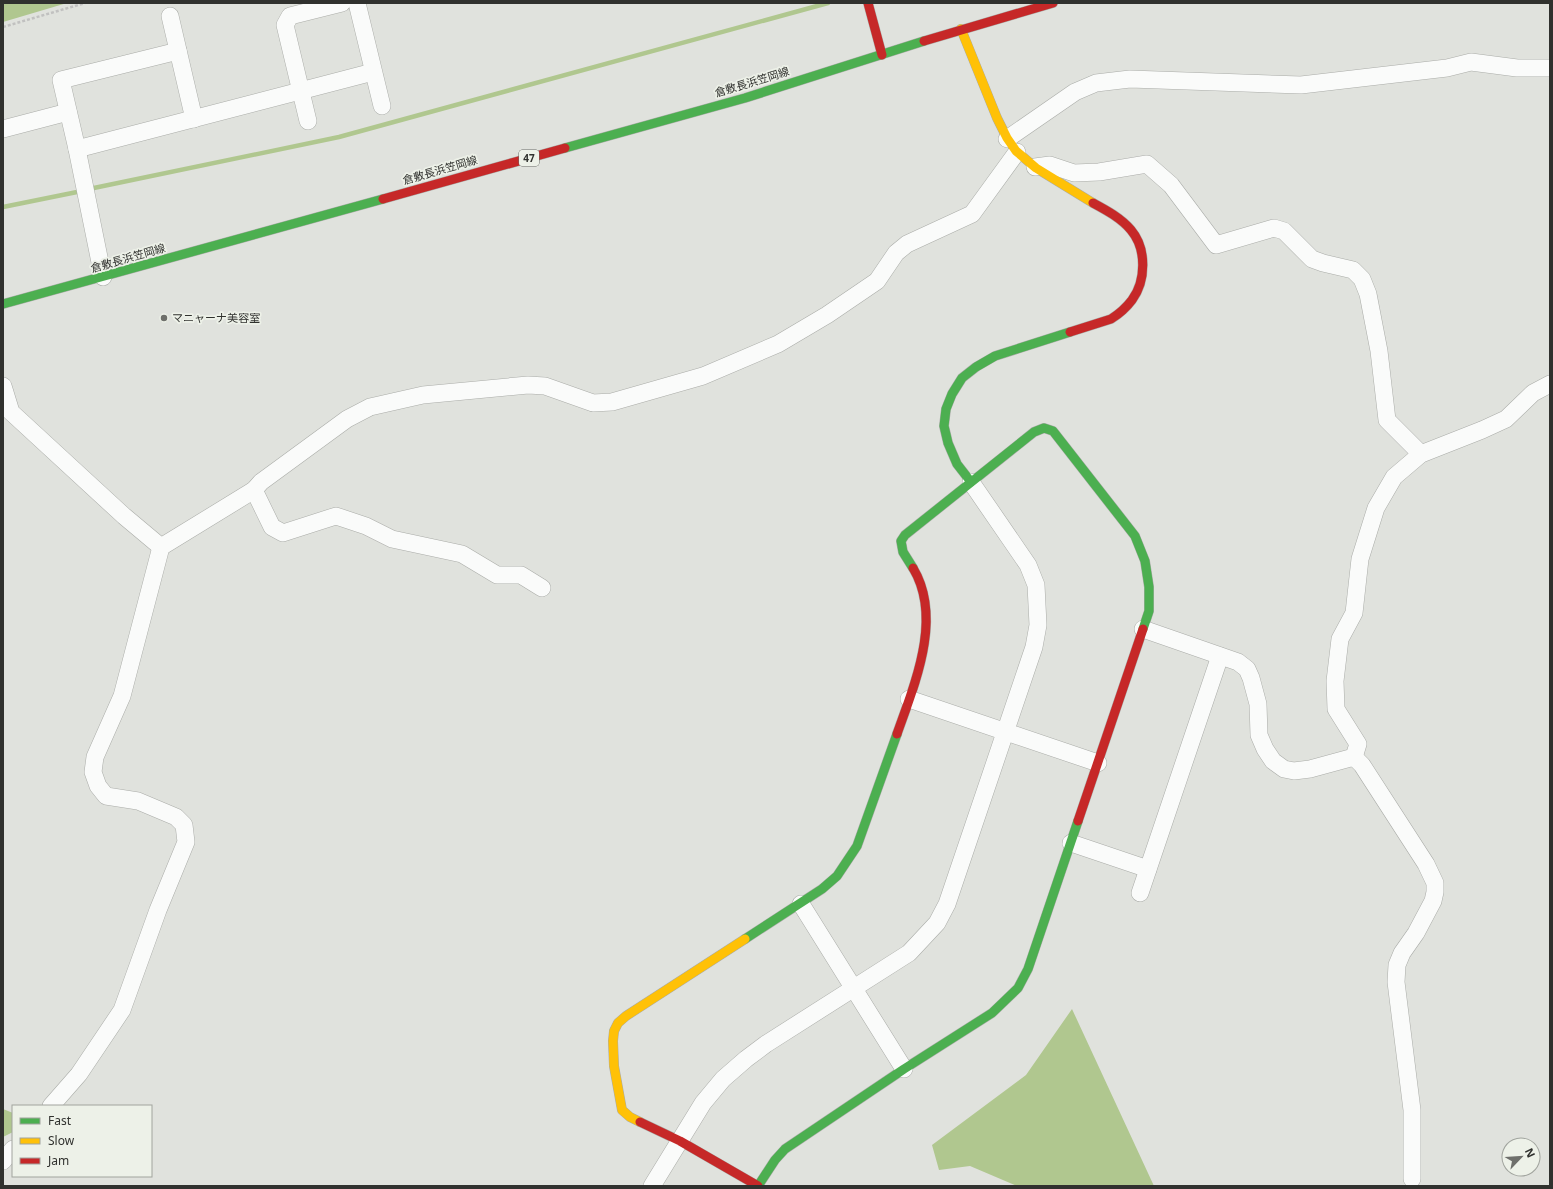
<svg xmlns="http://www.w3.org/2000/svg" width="1553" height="1189" font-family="'Noto Sans','Noto Sans JP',sans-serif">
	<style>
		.water { fill: #b0c78f }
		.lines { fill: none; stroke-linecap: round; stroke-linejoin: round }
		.stream { stroke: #b0c78f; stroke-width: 4.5 }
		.street-casing { stroke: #aaaca8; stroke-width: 18 }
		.fast-casing { stroke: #aaaca8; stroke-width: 10 }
		.slow-casing { stroke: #aaaca8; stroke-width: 10 }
		.jam-casing { stroke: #aaaca8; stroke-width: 10 }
		.path { stroke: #c1c1c0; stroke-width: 2.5; stroke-dasharray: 3 2; stroke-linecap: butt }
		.street { stroke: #fafbfa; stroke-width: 17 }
		.fast { stroke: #4caf50; stroke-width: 9 }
		.slow { stroke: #ffc107; stroke-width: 9 }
		.jam { stroke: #c62828; stroke-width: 9 }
		.poi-dot { fill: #6e6f6b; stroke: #edf1e8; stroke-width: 1.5 }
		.labels { text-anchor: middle; stroke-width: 3.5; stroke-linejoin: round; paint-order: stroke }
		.shield { fill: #edf1e8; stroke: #696b66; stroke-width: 1 }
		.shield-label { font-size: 10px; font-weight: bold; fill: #30312e }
		.street-label { font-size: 11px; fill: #30312e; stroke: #edf1e8 }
		.poi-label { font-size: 11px; fill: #30312e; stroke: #edf1e8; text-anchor: start }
	</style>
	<rect width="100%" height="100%" fill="#e0e2dd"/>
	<g class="water">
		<polygon points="3,3 67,3 3,22"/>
		<polygon points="1072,1009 1154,1186 1017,1186 970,1166 939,1170 932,1145 1026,1075"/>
		<polygon points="3,1109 13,1113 13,1132 3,1137"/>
	</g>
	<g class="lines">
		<g class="stream">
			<polyline points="89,189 339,137 828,3"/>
			<polyline points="3,207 82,191"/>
		</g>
		<g class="street-casing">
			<g id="street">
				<polyline points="357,3 382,106"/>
				<polyline points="170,16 194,119"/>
				<polyline points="308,121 285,25 290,16 342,3"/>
				<polyline points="3,129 68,112"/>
				<polyline points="1007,139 1075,92 1096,83 1130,79 1301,85 1447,68 1471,62 1517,68 1550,68"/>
				<polyline points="77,149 373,72"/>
				<polyline points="1035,167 1050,165 1074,173 1099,172 1147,164 1171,185 1216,245 1274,228 1284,231 1312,259 1323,263 1353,270 1362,279 1368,294 1379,351 1387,420 1421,454"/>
				<polyline points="103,277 77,149 61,80 178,51"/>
				<polyline points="3,386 11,412 124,516 161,547"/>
				<polyline points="254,490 272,527 283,533 336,516 366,526 392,539 462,554 497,575 521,575 542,588"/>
				<polyline points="1143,629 1238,662 1247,669 1251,678 1258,704 1259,735 1265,749 1273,761 1284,769 1294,771 1310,769 1354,757"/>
				<polyline points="909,699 1098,763"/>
				<polyline points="1354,757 1358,744 1336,709 1335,681 1340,639 1354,613 1360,559 1376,508 1394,477 1421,454 1482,430 1506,419 1533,393 1550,384"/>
				<polyline points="1354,757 1362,765 1426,864 1435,883 1435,892 1433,901 1416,933 1402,953 1397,965 1396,982 1412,1110 1412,1179"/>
				<polyline points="1071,843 1148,869"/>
				<polyline points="1140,893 1220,656"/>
				<polyline points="801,904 904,1069"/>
				<polyline points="51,1106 79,1074 122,1010 158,910 186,842 184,825 176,817 138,801 106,796 98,786 93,772 95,757 122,696 161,547 254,490 261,482 347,419 370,407 423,395 528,385 545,386 593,403 612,402 703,376 778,344 827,315 877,281 896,253 907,244 972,214 1017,152"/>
				<polyline points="3,1161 13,1149"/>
				<polyline points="652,1186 703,1103 723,1079 746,1059 766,1044 909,953 937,923 947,904 1034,647 1038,625 1036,585 1028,565 971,482"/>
			</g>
		</g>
		<g class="fast-casing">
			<g id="fast">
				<polyline points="565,148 745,98 924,41"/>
				<polyline points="3,304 383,199"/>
				<polyline points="971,482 957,464 948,443 944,426 946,409 952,394 962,378 976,367 995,356 1070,332"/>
				<polyline points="913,568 903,552 901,541 905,535 1034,432 1044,428 1053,431 1135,536 1145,561 1149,587 1149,611 1143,629"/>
				<polyline points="745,939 822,889 837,876 857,846 897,734"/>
				<polyline points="758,1186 775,1160 785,1149 904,1069 992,1013 1018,988 1028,969 1078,821"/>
			</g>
		</g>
		<g class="slow-casing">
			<g id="slow">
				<polyline points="961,29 997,118 1007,138 1016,151 1036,168 1093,203"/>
				<polyline points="640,1122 630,1117 622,1110 614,1066 613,1041 614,1031 618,1023 626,1016 745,939"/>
			</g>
		</g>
		<g class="jam-casing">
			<g id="jam">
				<polyline points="868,3 882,55"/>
				<polyline points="924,41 1053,3"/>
				<polyline points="383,199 565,148"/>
				<path d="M 1070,332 L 1111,319 C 1119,314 1126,308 1132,300 C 1146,281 1147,249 1131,230 C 1121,218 1106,210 1093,203"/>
				<path d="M 897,734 C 915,683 943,618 913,568"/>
				<polyline points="1078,821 1143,629"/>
				<polyline points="640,1122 680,1141 758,1186"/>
			</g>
		</g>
		<polyline class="path" points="3,27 85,3"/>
		<use href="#street" class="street"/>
		<use href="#fast" class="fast"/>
		<use href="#slow" class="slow"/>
		<use href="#jam" class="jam"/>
	</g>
	<circle class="poi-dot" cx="164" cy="318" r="4"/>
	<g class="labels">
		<rect class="shield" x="519" y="150" width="20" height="16" rx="3"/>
		<g class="shield-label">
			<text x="529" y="162">47</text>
		</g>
		<g class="street-label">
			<text transform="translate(752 82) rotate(-17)" y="4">倉敷長浜笠岡線</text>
			<text transform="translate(440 170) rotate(-16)" y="4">倉敷長浜笠岡線</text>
			<text transform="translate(128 258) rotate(-16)" y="4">倉敷長浜笠岡線</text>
		</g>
		<g class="poi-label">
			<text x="172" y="322">マニャーナ美容室</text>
		</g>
	</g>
	<rect width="1553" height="1189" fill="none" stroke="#30312e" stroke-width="8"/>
	<rect x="12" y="1105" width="140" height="72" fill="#edf1e8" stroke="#a1a49e"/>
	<rect x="20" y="1118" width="20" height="6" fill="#4caf50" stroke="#a1a49e"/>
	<text x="48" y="1125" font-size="12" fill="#30312e">Fast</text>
	<rect x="20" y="1138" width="20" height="6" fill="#ffc107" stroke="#a1a49e"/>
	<text x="48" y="1145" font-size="12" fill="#30312e">Slow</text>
	<rect x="20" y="1158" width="20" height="6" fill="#c62828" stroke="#a1a49e"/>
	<text x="48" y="1165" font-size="12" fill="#30312e">Jam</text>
	<g transform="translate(1521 1157) rotate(65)"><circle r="19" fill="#edf1e8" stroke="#a1a49e"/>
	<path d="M0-3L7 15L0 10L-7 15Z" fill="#6e6f6b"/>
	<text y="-6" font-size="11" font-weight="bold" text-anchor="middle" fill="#30312e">N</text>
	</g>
</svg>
